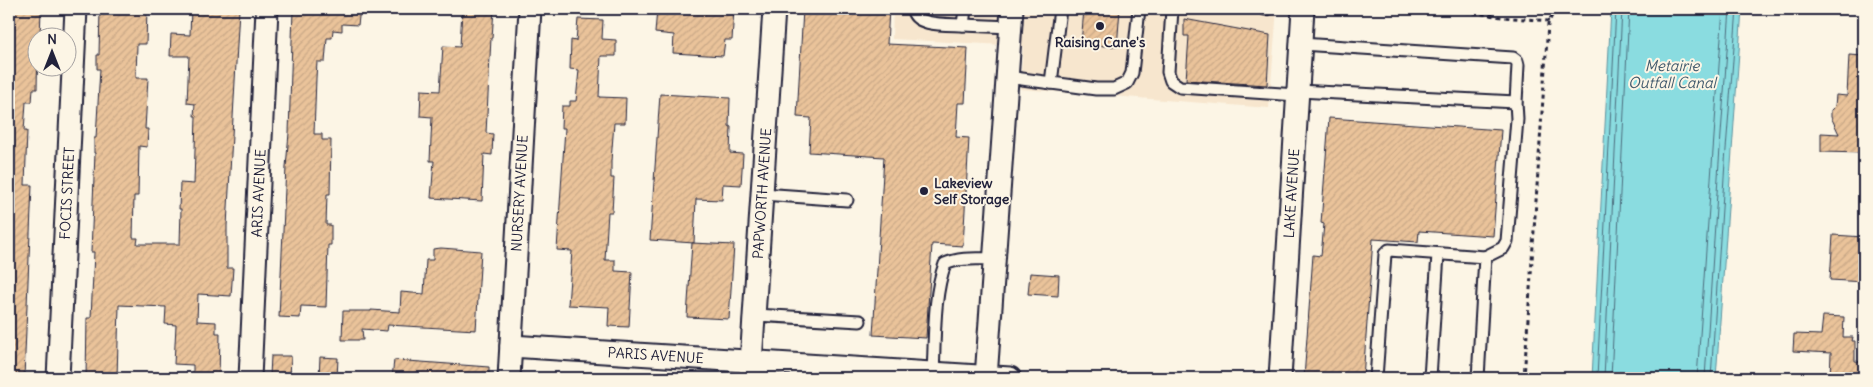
<svg xmlns="http://www.w3.org/2000/svg" width="1873" height="387" font-family="Delius,sans-serif">
	<style>
		.built { fill: #f7e6ce }
		.water { fill: #8adce0; stroke: #60929e }
		.lines { fill: none; stroke-linecap: round; stroke-linejoin: round }
		.shore { stroke: #4c6c7d; stroke-width: 1 }
		.building { fill: url(#building-hatch); stroke: #22223b }
		.lane-casing { stroke: #22223b; stroke-width: 15 }
		.street-casing { stroke: #22223b; stroke-width: 25 }
		.path { stroke: #22223b; stroke-width: 3; stroke-dasharray: 4 4; stroke-linecap: butt }
		.lane { stroke: #fcf5e5; stroke-width: 11 }
		.street { stroke: #fcf5e5; stroke-width: 21 }
		.poi-dot { fill: #22223b; stroke: #fcf5e5; stroke-width: 2 }
		.labels { text-anchor: middle; stroke-width: 4; stroke-linejoin: round; paint-order: stroke }
		.poi-label { font-size: 14px; font-weight: bold; fill: #22223b; stroke: #fcf5e5 }
		.street-label { font-size: 14px; fill: #22223b; stroke: #fcf5e5 }
		.water-label { font-size: 15px; font-style: italic; fill: #415a6d; stroke: #fcf5e5 }
	</style>
	<defs>
		<pattern id="building-hatch" width="6" height="6" patternUnits="userSpaceOnUse" patternTransform="scale(1.25)"><rect width="6" height="6" fill="#eac39a"/><path d="M-1 1l2-2M0 6l6-6M5 7l2-2" fill="none" stroke="#c8a786"/></pattern>
	</defs>
	<rect width="100%" height="100%" fill="#fcf5e5"/>
	<filter id="ink" filterUnits="userSpaceOnUse"><feTurbulence type="fractalNoise" baseFrequency=".02" numOctaves="2"/><feDisplacementMap in="SourceGraphic" scale="10" xChannelSelector="R" yChannelSelector="G"/><feConvolveMatrix kernelMatrix="1 2 1 2 8 2 1 2 1" color-interpolation-filters="sRGB"/></filter>
	<g filter="url(#ink)">
		<polygon class="built" points="893,9 1277,9 1269,108 1020,89 1023,46 892,39"/>
		<polygon class="water" points="1611,9 1742,9 1716,378 1592,378"/>
		<g class="lines">
			<g class="shore">
				<polyline points="1597,378 1616,9"/>
				<polyline points="1604,378 1622,9"/>
				<polyline points="1611,378 1629,9"/>
				<polyline points="1697,378 1723,9"/>
				<polyline points="1705,378 1719,162 1730,9"/>
				<polyline points="1711,378 1725,162 1737,9"/>
			</g>
		</g>
		<g class="building">
			<polygon points="9,9 41,9 40,38 38,38 37,89 33,89 32,102 26,102 24,131 27,131 25,185 32,185 24,378 9,378"/>
			<polygon points="100,9 147,9 146,44 137,44 136,78 148,78 145,129 148,129 147,147 139,146 138,196 134,196 133,238 138,238 137,244 180,244 181,209 179,209 180,183 194,184 196,116 194,116 195,104 187,103 189,56 170,56 171,34 190,35 191,9 239,9 227,226 227,268 233,268 231,296 198,294 197,321 216,322 216,333 220,333 219,378 193,378 193,365 174,364 176,325 165,324 166,307 119,305 117,378 86,378 87,318 91,318 94,252 91,252 95,153 94,153 94,138 96,138 100,69 97,69 97,55 99,55"/>
			<polygon points="340,9 360,9 358,25 342,24 342,31 333,30 332,38 327,38 325,62 317,62 316,78 314,134 322,134 322,140 331,140 330,194 327,194 326,225 331,225 331,245 328,245 326,307 301,306 300,318 279,317 286,167 289,133 293,10 340,12"/>
			<polygon points="462,9 494,9 492,38 491,38 486,133 493,134 492,155 484,154 482,201 431,198 434,161 430,161 432,117 420,116 421,90 440,91 443,46 460,47"/>
			<polygon points="657,9 734,9 732,40 725,40 723,56 673,53 674,35 655,33"/>
			<polygon points="803,9 889,9 887,44 968,48 965,103 958,103 956,137 969,138 963,246 932,244 926,338 873,335 884,157 809,152 811,118 797,117"/>
			<polygon points="1084,9 1120,9 1117,47 1081,44"/>
			<polygon points="578,19 603,20 602,39 616,40 616,56 601,56 599,97 626,98 625,123 614,123 611,161 611,178 614,178 612,212 608,212 605,260 615,260 615,271 632,272 629,327 608,326 609,307 568,305 572,251 557,250 565,128 561,128 562,106 570,106 570,101 576,101 579,70 570,69 571,40 576,41"/>
			<polygon points="1184,19 1270,35 1267,85 1186,80 1189,36 1184,36"/>
			<polygon points="1849,55 1864,56 1864,153 1821,152 1821,133 1839,134 1831,117 1831,110 1835,106 1836,95 1847,96"/>
			<polygon points="660,94 730,98 729,126 731,127 730,153 743,154 741,185 723,184 722,200 696,199 694,243 650,240"/>
			<polygon points="1329,118 1501,130 1493,236 1419,231 1418,242 1373,239 1363,378 1304,378 1313,255 1321,256 1324,224 1321,223"/>
			<polygon points="1833,235 1864,237 1864,282 1830,280"/>
			<polygon points="692,243 734,245 729,319 687,317"/>
			<polygon points="441,248 481,251 476,330 388,325 387,331 362,329 363,340 342,340 343,311 371,311 371,310 400,312 401,292 424,294 426,260 433,260 433,249"/>
			<polygon points="1030,273 1059,275 1058,296 1028,294"/>
			<polygon points="1823,316 1844,317 1843,337 1853,337 1852,341 1855,341 1855,361 1864,362 1864,378 1830,378 1831,353 1793,351 1794,334 1821,335"/>
			<polygon points="271,356 291,356 290,378 273,378 273,376 270,376"/>
			<polygon points="320,357 338,358 337,378 319,378"/>
			<polygon points="394,360 489,367 489,378 392,378"/>
		</g>
		<g class="lines">
			<g class="lane-casing">
				<g id="lane">
					<path d="M 913,9 C 914,27 949,24 963,25 L 965,9"/>
					<polyline points="1172,9 1168,72 1171,81 1180,87 1297,95"/>
					<polyline points="1265,9 1267,9"/>
					<polyline points="963,25 1011,27"/>
					<polyline points="1007,77 1096,89 1114,89 1127,83 1132,73 1139,9"/>
					<polyline points="1051,83 1060,9"/>
					<polyline points="1298,91 1516,102 1518,65 1517,61 1513,58 1301,44"/>
					<polyline points="762,194 847,200"/>
					<polyline points="1485,257 1503,248 1507,241 1517,119 1516,102"/>
					<polyline points="754,315 860,321"/>
					<path d="M 933,373 C 935,339 933,296 945,264 C 960,257 977,259 994,259"/>
					<polyline points="1376,378 1385,254 1389,250 1485,257 1478,378"/>
					<polyline points="1430,378 1438,254"/>
				</g>
			</g>
			<g class="street-casing">
				<g id="street">
					<path id="s1" d="M 511,346 L 1010,378"/>
					<path id="s2" d="M 58,378 L 76,9"/>
					<path id="s3" d="M 250,378 L 267,9"/>
					<path id="s4" d="M 509,378 L 530,9"/>
					<path id="s5" d="M 750,378 L 774,9"/>
					<polyline points="986,378 1012,9"/>
					<path id="s6" d="M 1280,378 L 1303,9"/>
				</g>
			</g>
			<g class="path">
				<polyline points="1450,9 1502,17 1549,21"/>
				<polyline points="1524,378 1548,24 1555,9"/>
			</g>
			<use href="#lane" class="lane"/>
			<use href="#street" class="street"/>
		</g>
	</g>
	<g class="poi-dot">
		<circle cx="1100" cy="26" r="5"/>
		<circle cx="924" cy="191" r="5"/>
	</g>
	<g class="labels">
		<g class="poi-label">
			<text x="1100" y="47">Raising Cane's</text>
			<text x="934" y="188" text-anchor="start">Lakeview<tspan x="934" dy="16">Self Storage</tspan></text>
		</g>
		<g class="street-label">
			<text dy="5" stroke="none"><textPath href="#s4" startOffset="185">NURSERY AVENUE</textPath></text>
			<text dy="5" stroke="none"><textPath href="#s5" startOffset="185">PAPWORTH AVENUE</textPath></text>
			<text dy="5" stroke="none"><textPath href="#s2" startOffset="185">FOCIS STREET</textPath></text>
			<text dy="5" stroke="none"><textPath href="#s3" startOffset="185">ARIS AVENUE</textPath></text>
			<text dy="5" stroke="none"><textPath href="#s6" startOffset="185">LAKE AVENUE</textPath></text>
			<text dy="5" stroke="none"><textPath href="#s1" startOffset="145">PARIS AVENUE</textPath></text>
		</g>
		<g class="water-label">
			<text x="1672" y="71">Metairie<tspan x="1672" dy="17">Outfall Canal</tspan></text>
		</g>
	</g>
	<rect width="1873" height="387" fill="none" stroke="#fcf5e5" stroke-width="30"/>
	<rect x="15" y="15" width="1843" height="357" fill="none" stroke="#22223b" stroke-width="2" filter="url(#ink)"/>
	<g transform="translate(52 52)"><circle r="24" fill="#fcf5e5" stroke="#a5a1a1"/>
	<path d="M0-4L9 19L0 12L-9 19Z" fill="#22223b"/>
	<text y="-8" font-size="14" font-weight="bold" text-anchor="middle" fill="#22223b">N</text>
	</g>
</svg>
